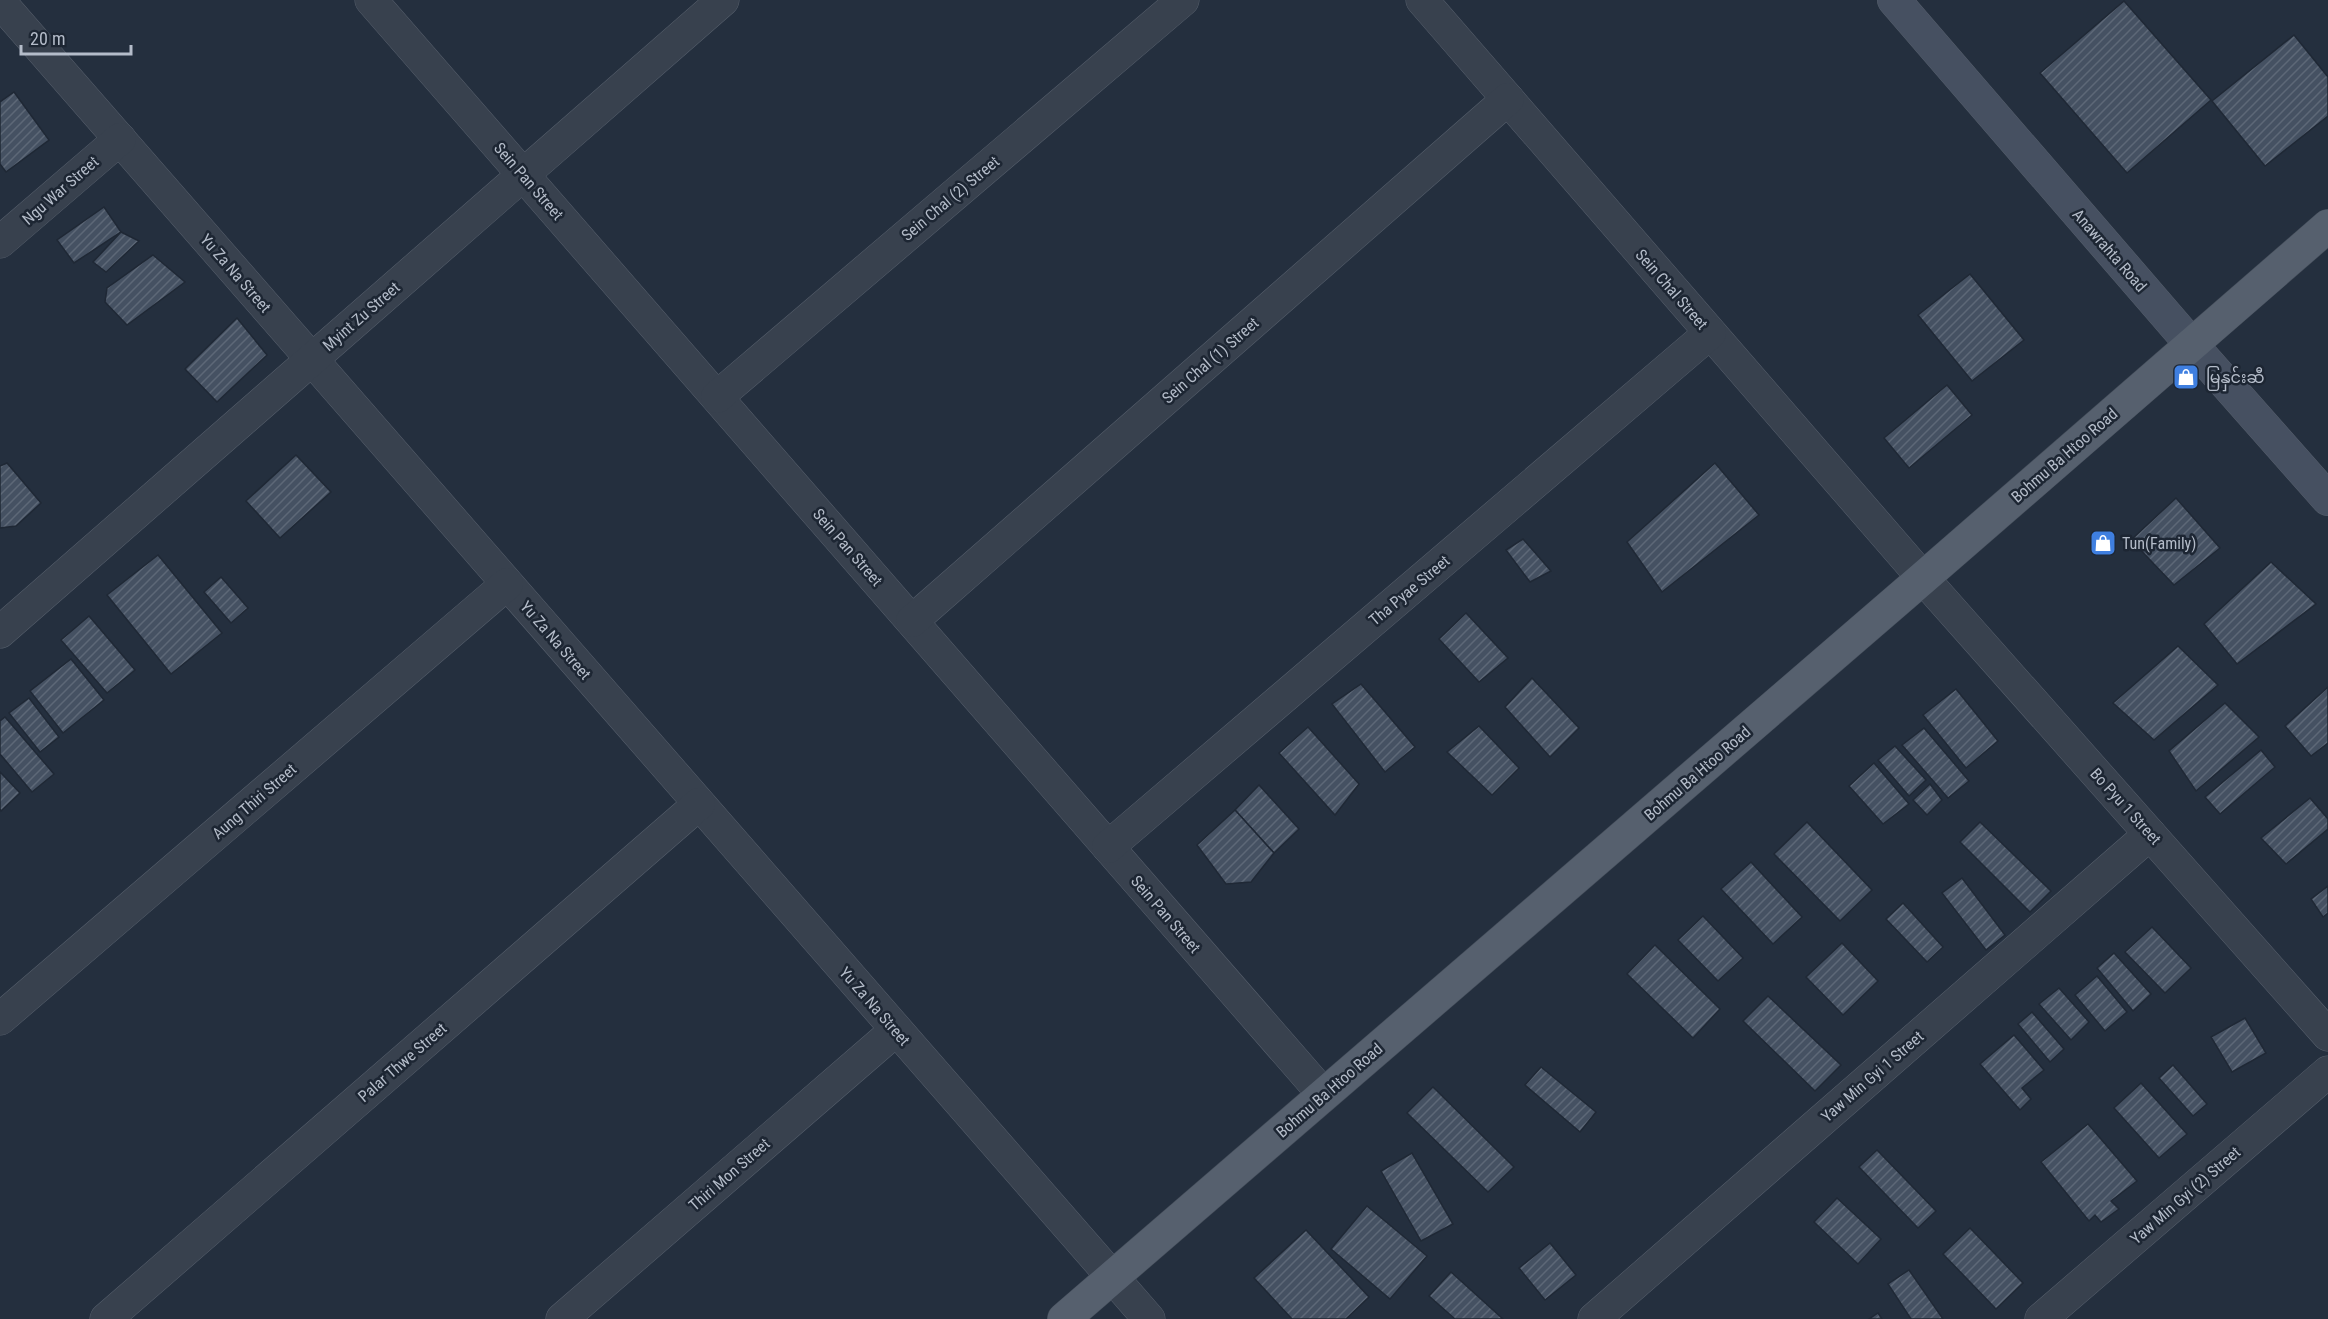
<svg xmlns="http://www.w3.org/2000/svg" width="2328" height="1319" font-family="'Roboto Condensed','Noto Sans Myanmar',sans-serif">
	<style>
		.building { fill: url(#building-hatch); stroke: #1f2835; stroke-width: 1.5 }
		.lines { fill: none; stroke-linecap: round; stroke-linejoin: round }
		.minor-casing { stroke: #565f6c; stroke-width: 33 }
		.secondary-casing { stroke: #565f6c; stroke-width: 34 }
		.primary-casing { stroke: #414a57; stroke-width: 34 }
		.minor { stroke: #38414e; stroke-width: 32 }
		.secondary { stroke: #465061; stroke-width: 33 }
		.primary { stroke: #56606e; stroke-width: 33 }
		.labels { text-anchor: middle; stroke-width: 5; stroke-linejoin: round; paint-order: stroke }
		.street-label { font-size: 16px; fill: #b4bcc9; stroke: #1d2633 }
		.poi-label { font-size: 16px; fill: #b4bcc9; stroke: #1d2633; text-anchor: start }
	</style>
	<defs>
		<pattern id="building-hatch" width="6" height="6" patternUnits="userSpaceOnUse" patternTransform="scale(1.5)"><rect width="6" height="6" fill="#455162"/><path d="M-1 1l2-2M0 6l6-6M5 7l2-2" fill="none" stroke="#5d6877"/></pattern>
	</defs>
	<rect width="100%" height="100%" fill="#242f3e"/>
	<g class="building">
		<polygon points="2124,1 2211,100 2127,173 2040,73"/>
		<polygon points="2294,35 2328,77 2328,116 2265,166 2212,101"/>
		<polygon points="14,92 49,140 6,172 0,164 0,102"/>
		<polygon points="104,207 121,232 74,263 57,240"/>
		<polygon points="121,232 139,241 106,272 93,262"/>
		<polygon points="153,255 185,282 127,325 105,302 107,288"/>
		<polygon points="1970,274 2024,340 1972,381 1918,315"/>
		<polygon points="237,318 267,355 217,402 185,369"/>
		<polygon points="1947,385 1972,415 1909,468 1884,438"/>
		<polygon points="296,455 331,492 280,538 246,501"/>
		<polygon points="7,463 41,503 16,526 0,528 0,466"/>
		<polygon points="1715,463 1759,515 1662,592 1627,542"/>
		<polygon points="2176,498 2220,548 2174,585 2131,540"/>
		<polygon points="1523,539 1551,571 1530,582 1506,550"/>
		<polygon points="158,555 222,633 171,674 107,595"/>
		<polygon points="2271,562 2316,604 2237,664 2204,624"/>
		<polygon points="221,577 248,608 231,623 204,592"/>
		<polygon points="1466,613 1508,658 1479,682 1439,639"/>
		<polygon points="89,616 135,670 107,693 61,640"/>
		<polygon points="2178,646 2218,685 2154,740 2113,703"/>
		<polygon points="71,659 104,700 63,733 30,691"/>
		<polygon points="1532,678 1579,728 1550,757 1505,707"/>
		<polygon points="1361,684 1415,747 1385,772 1332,704"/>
		<polygon points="2328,687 2328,743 2311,756 2285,726"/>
		<polygon points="1956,689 1998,741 1966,768 1923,715"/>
		<polygon points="29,698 59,737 40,752 9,713"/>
		<polygon points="2225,703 2259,737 2196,791 2169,751"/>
		<polygon points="5,717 54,774 32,792 0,754 0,721"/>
		<polygon points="1479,726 1519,768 1492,795 1447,752"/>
		<polygon points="1308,727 1359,784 1335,815 1279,753"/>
		<polygon points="1924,728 1969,781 1948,798 1902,745"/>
		<polygon points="1895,746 1926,780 1909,796 1878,760"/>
		<polygon points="2261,750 2275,767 2220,814 2205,797"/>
		<polygon points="1874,763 1909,804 1883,824 1849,786"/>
		<polygon points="0,772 20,793 1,811 0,809"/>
		<polygon points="1930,784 1942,800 1927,815 1913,800"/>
		<polygon points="1259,785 1299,829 1274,853 1235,810"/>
		<polygon points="2310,798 2328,819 2328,829 2286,864 2261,838"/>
		<polygon points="1235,810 1274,853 1251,882 1226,884 1197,845"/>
		<polygon points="1807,822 1872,890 1840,921 1774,854"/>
		<polygon points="1980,822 2051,891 2030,912 1960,842"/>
		<polygon points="1751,862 1802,917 1773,944 1721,889"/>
		<polygon points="1962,878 2005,935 1986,950 1942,893"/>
		<polygon points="2328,886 2328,913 2323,917 2311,899"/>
		<polygon points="1903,903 1943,947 1927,962 1886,919"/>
		<polygon points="1703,916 1743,958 1718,981 1678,940"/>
		<polygon points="2152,927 2191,968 2165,993 2125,952"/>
		<polygon points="1842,943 1878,981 1843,1015 1806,977"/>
		<polygon points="1655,945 1720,1009 1693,1038 1627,974"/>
		<polygon points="2114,953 2151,994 2133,1011 2097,968"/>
		<polygon points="2097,976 2127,1012 2105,1031 2075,995"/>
		<polygon points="2059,988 2089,1022 2071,1040 2039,1004"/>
		<polygon points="1768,996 1841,1065 1815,1091 1743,1021"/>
		<polygon points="2032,1012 2064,1049 2050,1062 2018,1024"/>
		<polygon points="2245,1018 2266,1053 2232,1072 2211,1037"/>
		<polygon points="2014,1035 2044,1070 2022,1088 2031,1099 2020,1110 1980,1064"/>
		<polygon points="2173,1065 2207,1104 2193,1116 2159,1078"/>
		<polygon points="1541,1067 1596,1112 1580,1132 1525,1085"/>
		<polygon points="2141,1083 2187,1134 2159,1158 2114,1108"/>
		<polygon points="1433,1087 1514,1167 1488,1192 1407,1113"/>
		<polygon points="2088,1124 2137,1181 2111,1201 2119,1209 2101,1222 2095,1215 2089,1221 2041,1162"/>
		<polygon points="1877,1150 1936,1211 1918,1228 1859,1167"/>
		<polygon points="1412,1153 1453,1224 1421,1241 1381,1171"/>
		<polygon points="1837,1198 1881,1239 1858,1264 1814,1222"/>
		<polygon points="1367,1206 1427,1256 1390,1299 1331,1249"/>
		<polygon points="1970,1228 2023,1283 1996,1309 1943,1254"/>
		<polygon points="1306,1230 1369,1297 1346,1319 1292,1319 1254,1278"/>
		<polygon points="1550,1243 1576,1275 1545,1300 1519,1268"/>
		<polygon points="1909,1270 1943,1319 1911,1319 1888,1284"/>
		<polygon points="1451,1272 1503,1319 1455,1319 1429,1296"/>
		<polygon points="1878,1313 1882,1319 1869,1319"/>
	</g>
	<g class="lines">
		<g class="minor-casing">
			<g id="minor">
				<polyline points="371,0 1324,1095"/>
				<polyline points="1422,0 1923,578 2328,1035"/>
				<polyline points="0,2 1149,1319"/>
				<polyline points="0,242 120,139"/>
				<polyline points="717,397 1183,0"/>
				<polyline points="912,621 1508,99"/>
				<polyline points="0,632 723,0"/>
				<polyline points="1108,847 1710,333"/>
				<polyline points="0,1019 507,584"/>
				<polyline points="106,1319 699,804"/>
				<polyline points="562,1319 896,1030"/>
				<polyline points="1594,1319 2150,834"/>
				<polyline points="2041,1319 2328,1072"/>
			</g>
		</g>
		<g class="secondary-casing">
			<polyline id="secondary" points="1894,0 2191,344 2328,499"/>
		</g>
		<g class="primary-casing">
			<polyline id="primary" points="1064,1319 1923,578 2328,226"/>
		</g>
		<use href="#minor" class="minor"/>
		<use href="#secondary" class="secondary"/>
		<use href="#primary" class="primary"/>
	</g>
	<defs>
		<g id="shop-square" transform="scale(1.35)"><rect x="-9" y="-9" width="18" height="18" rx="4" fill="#3f7fe0" stroke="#1d2633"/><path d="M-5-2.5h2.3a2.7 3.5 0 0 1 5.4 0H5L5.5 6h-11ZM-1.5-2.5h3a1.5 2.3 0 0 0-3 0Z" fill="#fff"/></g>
	</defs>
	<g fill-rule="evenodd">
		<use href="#shop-square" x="2186" y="377"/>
		<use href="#shop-square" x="2103" y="543"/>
	</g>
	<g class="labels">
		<g class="street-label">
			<text transform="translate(529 181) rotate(49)" y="6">Sein Pan Street</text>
			<text transform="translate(60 190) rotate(-41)" y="6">Ngu War Street</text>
			<text transform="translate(950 198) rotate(-40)" y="6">Sein Chal (2) Street</text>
			<text transform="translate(2110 250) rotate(49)" y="6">Anawrahta Road</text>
			<text transform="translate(236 273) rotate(49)" y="6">Yu Za Na Street</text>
			<text transform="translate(1672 289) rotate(49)" y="6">Sein Chal Street</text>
			<text transform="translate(361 316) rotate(-41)" y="6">Myint Zu Street</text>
			<text transform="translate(1210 360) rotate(-41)" y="6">Sein Chal (1) Street</text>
			<text transform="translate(2064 455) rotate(-41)" y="6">Bohmu Ba Htoo Road</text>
			<text transform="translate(848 547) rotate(49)" y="6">Sein Pan Street</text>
			<text transform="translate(1409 590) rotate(-40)" y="6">Tha Pyae Street</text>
			<text transform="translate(556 640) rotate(49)" y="6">Yu Za Na Street</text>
			<text transform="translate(1697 773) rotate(-41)" y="6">Bohmu Ba Htoo Road</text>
			<text transform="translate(254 801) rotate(-41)" y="6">Aung Thiri Street</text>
			<text transform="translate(2126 806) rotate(48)" y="6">Bo Pyu 1 Street</text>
			<text transform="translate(1166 914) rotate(49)" y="6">Sein Pan Street</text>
			<text transform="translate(875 1006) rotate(49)" y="6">Yu Za Na Street</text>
			<text transform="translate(402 1062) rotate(-41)" y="6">Palar Thwe Street</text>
			<text transform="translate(1872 1076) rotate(-41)" y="6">Yaw Min Gyi 1 Street</text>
			<text transform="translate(1329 1090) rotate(-41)" y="6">Bohmu Ba Htoo Road</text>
			<text transform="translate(729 1174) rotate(-41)" y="6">Thiri Mon Street</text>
			<text transform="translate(2185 1195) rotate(-41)" y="6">Yaw Min Gyi (2) Street</text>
		</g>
		<g class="poi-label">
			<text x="2206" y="383">မြနှင်းဆီ</text>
			<text x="2122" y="549">Tun(Family)</text>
		</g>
	</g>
	<path d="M21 45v9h110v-9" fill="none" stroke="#b4bcc9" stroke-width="3"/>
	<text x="30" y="45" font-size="18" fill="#b4bcc9" stroke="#1d2633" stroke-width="4.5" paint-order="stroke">20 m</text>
</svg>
